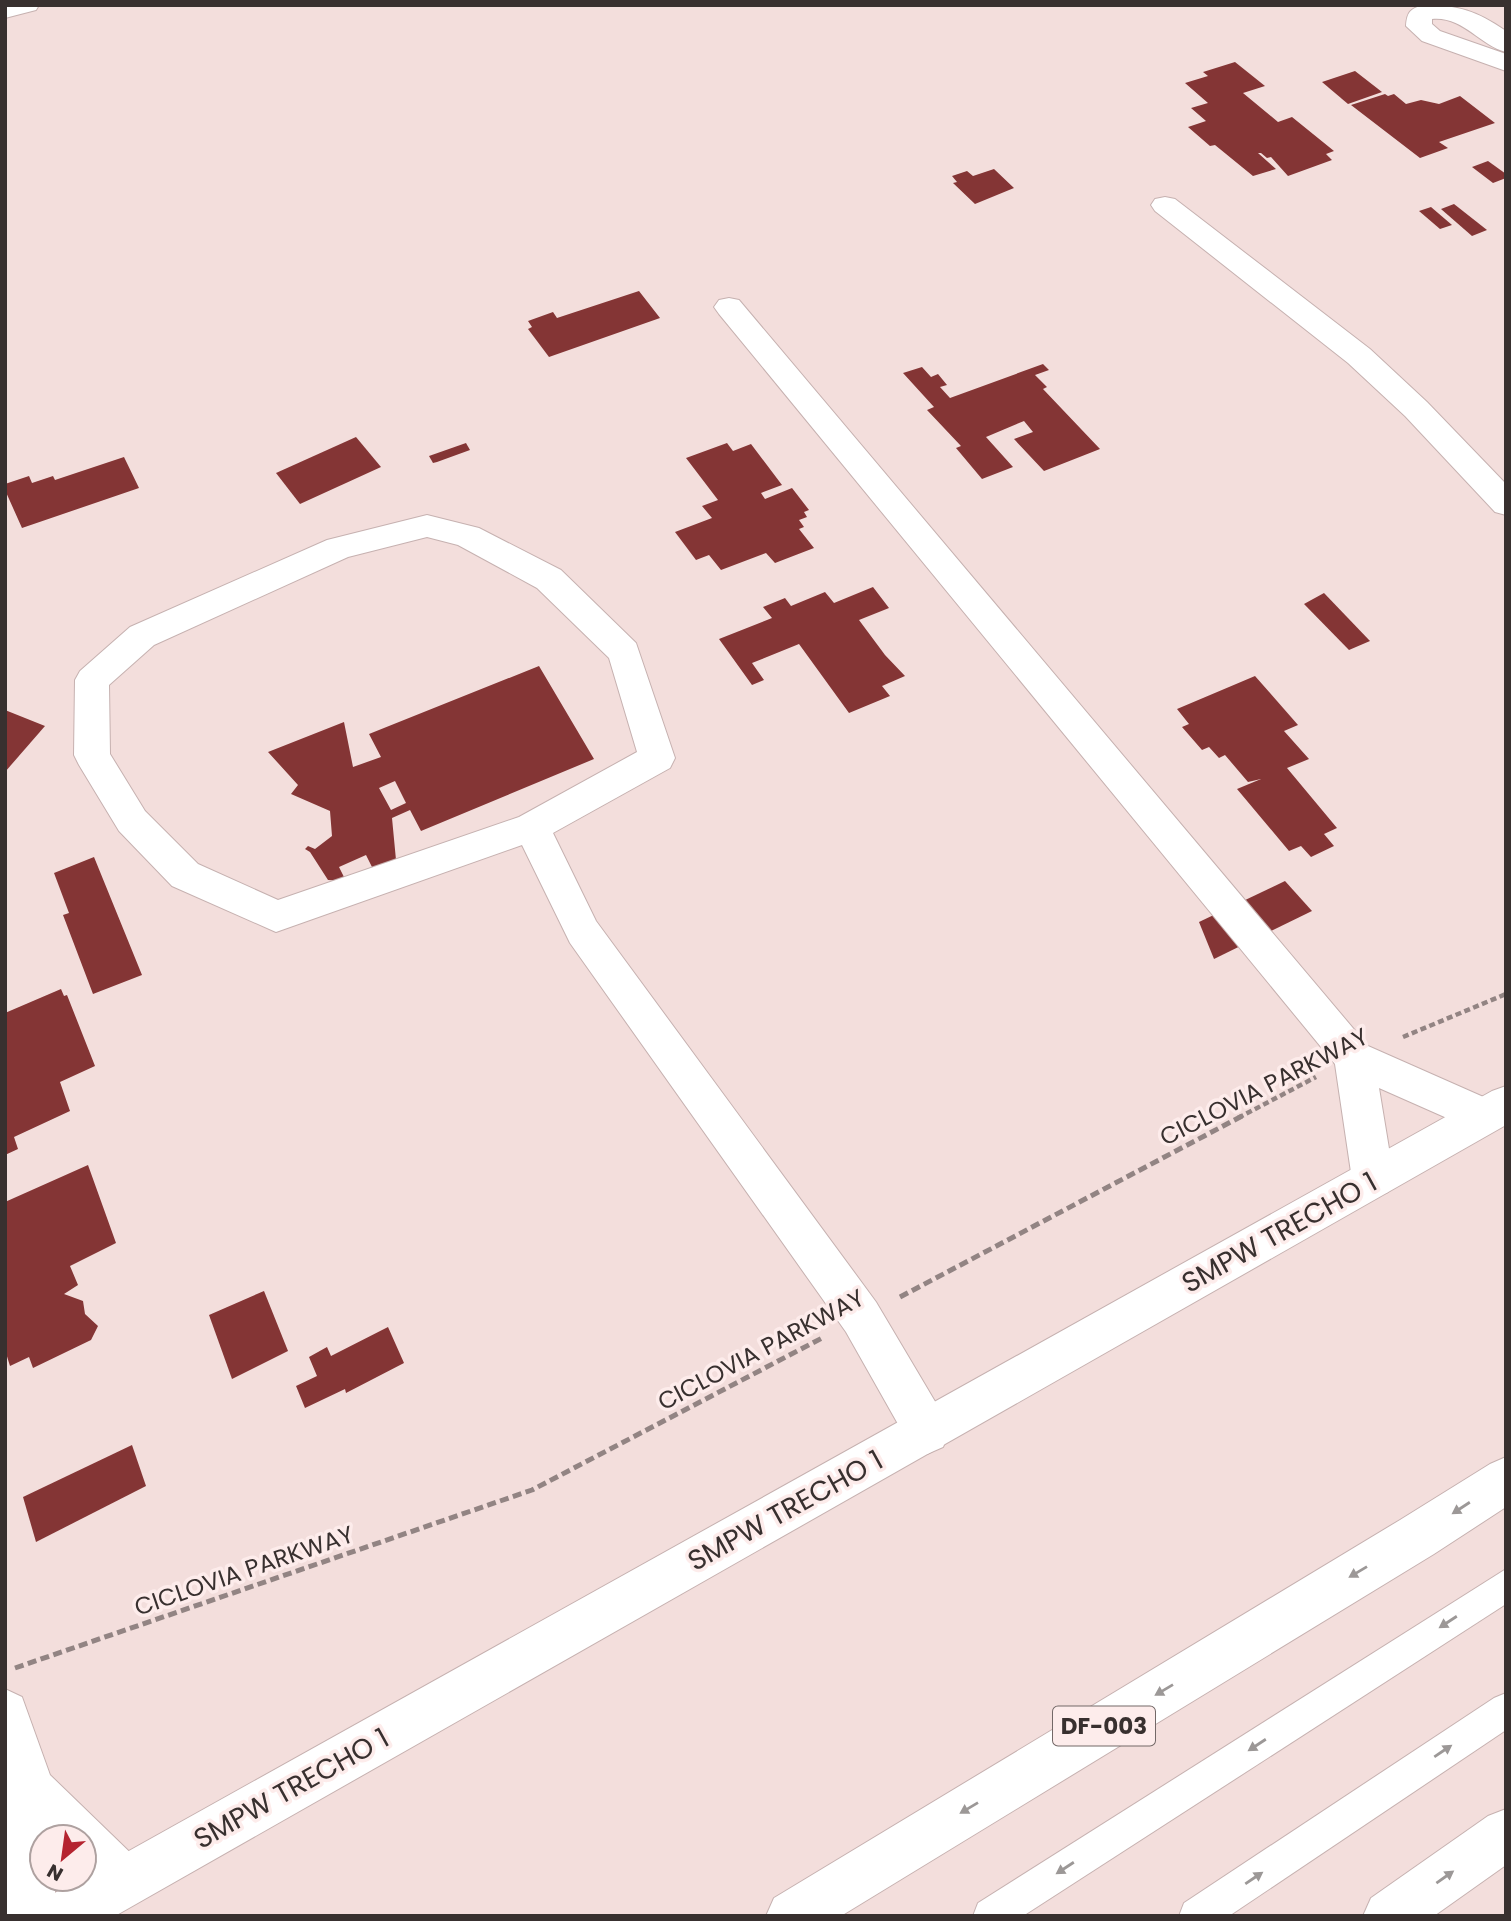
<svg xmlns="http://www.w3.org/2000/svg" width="1511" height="1921" font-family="Poppins,sans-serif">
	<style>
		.building { fill: #843535; fill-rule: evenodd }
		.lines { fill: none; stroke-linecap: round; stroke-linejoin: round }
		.service-casing { stroke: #c6b1b0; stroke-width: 2 }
		.minor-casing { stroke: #c6b1b0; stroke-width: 2 }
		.tertiary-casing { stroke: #c6b1b0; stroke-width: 2 }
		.trunk-casing { stroke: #c6b1b0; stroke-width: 2 }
		.path-far1 { stroke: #928483; stroke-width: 4.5; stroke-dasharray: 6 3.5; stroke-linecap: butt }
		.path { stroke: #928483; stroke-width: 5; stroke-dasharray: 9 4.5; stroke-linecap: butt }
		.service { fill: #fff; fill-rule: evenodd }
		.minor { fill: #fff; fill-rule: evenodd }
		.tertiary { fill: #fff; fill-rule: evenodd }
		.trunk { fill: #fff; fill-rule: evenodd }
		.oneway { fill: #9c9897 }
		.labels { text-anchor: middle; stroke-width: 7; stroke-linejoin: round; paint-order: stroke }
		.shield { fill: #fdeceb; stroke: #736867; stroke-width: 2 }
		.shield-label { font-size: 23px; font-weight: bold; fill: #38302f }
		.street-label { font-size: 24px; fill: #38302f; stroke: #fdeceb }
		.near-street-label { font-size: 28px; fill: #38302f; stroke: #fdeceb }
	</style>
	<rect width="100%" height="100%" fill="#f3dedc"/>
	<g class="building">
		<polygon points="1235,62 1265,86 1243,93 1278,122 1292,117 1334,151 1326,154 1332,160 1288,176 1271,157 1267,158 1261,153 1258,153 1276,169 1253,176 1215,145 1210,146 1188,127 1206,121 1191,108 1208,103 1185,83 1208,76 1203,72"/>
		<polygon points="1355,71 1382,92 1348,104 1322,82"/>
		<polygon points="1385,94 1388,96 1394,94 1406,104 1421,100 1439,104 1460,96 1495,123 1439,142 1448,148 1420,158 1351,105"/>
		<polygon points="1488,161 1506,174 1506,178 1493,183 1472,167"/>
		<polygon points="994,169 1014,188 975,204 953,183 957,182 952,176 967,171 973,176"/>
		<polygon points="1454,204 1487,230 1472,236 1441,209"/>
		<polygon points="1431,207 1452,225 1440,229 1419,211"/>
		<polygon points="639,291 660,318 549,357 528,329 532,327 528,321 553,312 557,318"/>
		<polygon points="1043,364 1049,370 1035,375 1047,387 1043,389 1100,449 1044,471 1014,439 1033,432 1024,421 986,437 1013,467 982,479 956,448 961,446 927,410 934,407 903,373 922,367 931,377 938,374 947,385 940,387 950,398"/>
		<polygon points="356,437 381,467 300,504 276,473"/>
		<polygon points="466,443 470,450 437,462 433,463 429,456"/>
		<polygon points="727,443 733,451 751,444 782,485 761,493 765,499 792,488 809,510 804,512 807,517 799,520 804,527 799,529 814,548 775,563 766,553 721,570 709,555 696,560 675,532 712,518 702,506 718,500 686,458"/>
		<polygon points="124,457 139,488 22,528 5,490 5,484 29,476 32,483 53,476 55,480"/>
		<polygon points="873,587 889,608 859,620 885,655 905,676 882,686 890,696 849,713 799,644 752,663 764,680 752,685 719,639 772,618 763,607 785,598 791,606 825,592 834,603"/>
		<polygon points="1324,593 1370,641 1349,650 1304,604"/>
		<path d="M 539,666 L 594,759 L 421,831 L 410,810 L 392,818 L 396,860 L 373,869 L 366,855 L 339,867 L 346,881 L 328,880 L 310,852 L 305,849 L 308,846 L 315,849 L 332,836 L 330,811 L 291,794 L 298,785 L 268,752 L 344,722 L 353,767 L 381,757 L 369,734 ZM 395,781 L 406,803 L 391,810 L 379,788 Z"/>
		<polygon points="1255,676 1298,725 1284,731 1309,759 1287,768 1337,828 1324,834 1334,846 1311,857 1301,846 1289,851 1237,789 1261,779 1248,782 1225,755 1219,758 1209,747 1202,750 1182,727 1189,724 1177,709"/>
		<polygon points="5,710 45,726 5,772"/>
		<polygon points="94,857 142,975 93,994 63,915 69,913 54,873"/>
		<polygon points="1285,881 1312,911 1214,959 1199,922"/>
		<polygon points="61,989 64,996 67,995 95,1066 60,1082 70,1111 14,1137 18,1149 5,1155 5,1013"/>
		<polygon points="88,1165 116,1243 70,1266 78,1285 64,1294 83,1301 85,1314 98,1326 91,1340 33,1368 29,1357 10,1366 5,1350 5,1202"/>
		<polygon points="264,1291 288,1351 232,1379 209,1315"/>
		<polygon points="388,1327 404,1363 346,1393 345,1389 305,1408 296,1386 317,1376 309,1357 327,1347 331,1356"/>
		<polygon points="132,1445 146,1486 36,1542 23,1497"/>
	</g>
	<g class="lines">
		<g class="service-casing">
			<g id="service">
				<polygon points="1506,1569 1506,1604 1023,1916 973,1916 978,1903"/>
				<polygon points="1506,1693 1506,1730 1229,1916 1179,1916 1184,1903 1494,1698"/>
			</g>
		</g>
		<g class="minor-casing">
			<g id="minor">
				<polygon points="5,5 39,5 36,10 5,18"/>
				<path d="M 1423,5 C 1458,5 1477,11 1506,31 L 1506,52 C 1479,45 1463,16 1432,19 L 1432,24 L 1440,31 L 1506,54 L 1506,71 L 1422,41 L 1406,26 C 1407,12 1410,9 1423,5 Z"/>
				<polygon points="1165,197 1175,199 1370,349 1427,402 1506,484 1506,515 1495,512 1405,416 1348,363 1155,211 1151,205 1155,199"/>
				<polygon points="729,298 739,300 1368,1046 1497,1103 1503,1116 1497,1129 1483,1134 1379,1088 1394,1179 1388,1192 1373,1198 1358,1192 1352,1179 1335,1064 719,314 714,307 719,300"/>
				<path d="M 427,515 L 479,528 L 561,570 L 636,643 L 675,758 L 670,768 L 553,833 L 596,921 L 876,1302 L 943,1415 L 950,1431 L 943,1447 L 927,1454 L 911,1447 L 846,1332 L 570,943 L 522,845 L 276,932 L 172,886 L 119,831 L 79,765 L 74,755 L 75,680 L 80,671 L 130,627 L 327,540 ZM 427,537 L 458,545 L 537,588 L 609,658 L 637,752 L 519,817 L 278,900 L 198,864 L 145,811 L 110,754 L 109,685 L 154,645 L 348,557 Z"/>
				<polygon points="5,1689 22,1697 50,1775 142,1864 150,1882 142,1900 124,1908 106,1900 84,1879 84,1837 42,1837 42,1879 55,1879 55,1916 5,1916"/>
			</g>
		</g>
		<g class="tertiary-casing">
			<polygon id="tertiary" points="1506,1086 1506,1125 115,1916 38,1916 46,1898 79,1879 84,1879 84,1876 1492,1091"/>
		</g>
		<g class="trunk-casing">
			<g id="trunk">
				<polygon points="1506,1457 1506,1507 1434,1554 841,1916 766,1916 774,1898 1400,1520 1490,1464"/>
				<polygon points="1506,1809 1506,1865 1434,1916 1363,1916 1371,1898 1488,1816"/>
			</g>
		</g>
		<g class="path-far1">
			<polyline points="1403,1037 1506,994"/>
			<polyline points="1238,1118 1316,1077"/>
		</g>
		<g class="path">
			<polyline points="900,1297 1242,1116"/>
			<polyline points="15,1668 532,1490 824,1337"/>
		</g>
		<use href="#service" class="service"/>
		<use href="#minor" class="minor"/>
		<use href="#tertiary" class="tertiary"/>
		<use href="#trunk" class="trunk"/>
	</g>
	<defs><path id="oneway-solid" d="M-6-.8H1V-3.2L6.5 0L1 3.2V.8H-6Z" transform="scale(1.75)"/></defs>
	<g class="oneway">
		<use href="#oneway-solid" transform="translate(1461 1508) rotate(147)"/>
		<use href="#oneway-solid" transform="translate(1358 1572) rotate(149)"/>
		<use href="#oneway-solid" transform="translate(1448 1622) rotate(147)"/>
		<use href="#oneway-solid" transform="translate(1164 1690) rotate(149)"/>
		<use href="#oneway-solid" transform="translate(1257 1745) rotate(147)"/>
		<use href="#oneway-solid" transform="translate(1443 1751) rotate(-34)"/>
		<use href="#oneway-solid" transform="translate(969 1808) rotate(149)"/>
		<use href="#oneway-solid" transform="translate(1065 1868) rotate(147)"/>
		<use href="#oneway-solid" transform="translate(1445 1877) rotate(-35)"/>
		<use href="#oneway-solid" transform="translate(1254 1878) rotate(-34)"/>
	</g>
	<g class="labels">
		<rect class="shield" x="1053" y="1706.5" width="102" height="39" rx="5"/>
		<g class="shield-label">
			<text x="1104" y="1734">DF-003</text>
		</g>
		<g class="street-label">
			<text transform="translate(1264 1087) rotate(-27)" y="8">CICLOVIA PARKWAY</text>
			<text transform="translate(761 1350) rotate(-28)" y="8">CICLOVIA PARKWAY</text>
			<text transform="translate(244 1571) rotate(-19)" y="8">CICLOVIA PARKWAY</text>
		</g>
		<g class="near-street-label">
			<text transform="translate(1279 1232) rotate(-29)" y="10">SMPW TRECHO 1</text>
			<text transform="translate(785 1510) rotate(-29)" y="10">SMPW TRECHO 1</text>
			<text transform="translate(291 1788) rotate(-29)" y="10">SMPW TRECHO 1</text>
		</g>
	</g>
	<rect width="1511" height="1921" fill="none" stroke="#38302f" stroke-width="14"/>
	<g transform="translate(63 1858) rotate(209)"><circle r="33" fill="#fdeceb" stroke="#aea1a0" stroke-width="2"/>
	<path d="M0-5L12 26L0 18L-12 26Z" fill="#b52430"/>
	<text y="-10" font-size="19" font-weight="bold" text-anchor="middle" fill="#38302f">N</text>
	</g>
</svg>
